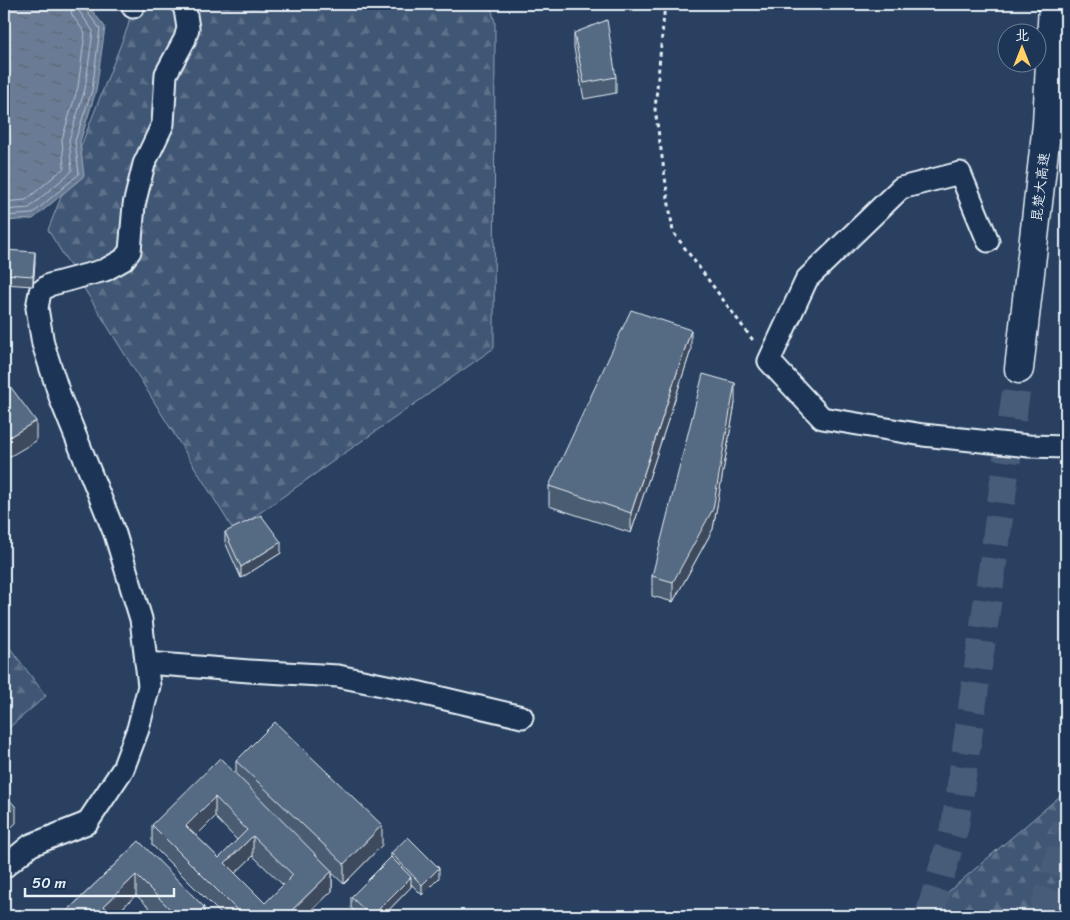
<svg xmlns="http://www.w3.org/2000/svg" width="1070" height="920" font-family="Sriracha,'LXGW WenKai TC',sans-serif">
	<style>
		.forest { fill: url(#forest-firs); stroke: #94a4b6 }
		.water { fill: url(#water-ripples); stroke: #9dabbd }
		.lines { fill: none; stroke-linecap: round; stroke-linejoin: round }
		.shore { stroke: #b6c2d0; stroke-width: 1 }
		.highway-tunnel { stroke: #465b78; stroke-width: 28; stroke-dasharray: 28 14; stroke-linecap: butt }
		.minor-casing { stroke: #e8f1f8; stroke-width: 25 }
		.highway-casing { stroke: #e8f1f8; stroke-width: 31 }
		.path { stroke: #e8f1f8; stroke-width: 3; stroke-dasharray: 4 4; stroke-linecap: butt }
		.minor { stroke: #1d3557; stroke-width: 21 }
		.highway { stroke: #1d3557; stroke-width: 28 }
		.wall { fill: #495b71; stroke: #e8f1f8; fill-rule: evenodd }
		.shaded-wall { fill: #3c4a5c; stroke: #e8f1f8 }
		.building { fill: #556a83; stroke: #e8f1f8; fill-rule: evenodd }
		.labels { text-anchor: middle; stroke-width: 4.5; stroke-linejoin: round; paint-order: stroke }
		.street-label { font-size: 14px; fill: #e8f1f8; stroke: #1d3557 }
	</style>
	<defs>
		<pattern id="forest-firs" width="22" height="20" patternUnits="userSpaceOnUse" patternTransform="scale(1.25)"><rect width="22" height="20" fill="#415774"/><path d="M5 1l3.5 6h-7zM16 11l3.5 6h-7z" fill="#5c7089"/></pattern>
		<pattern id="water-ripples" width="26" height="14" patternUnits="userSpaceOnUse" patternTransform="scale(1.25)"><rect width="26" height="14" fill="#6b7c95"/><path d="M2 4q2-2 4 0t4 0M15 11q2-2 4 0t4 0" fill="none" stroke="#5a6573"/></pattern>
	</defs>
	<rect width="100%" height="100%" fill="#294061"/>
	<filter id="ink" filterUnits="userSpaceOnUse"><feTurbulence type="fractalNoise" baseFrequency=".02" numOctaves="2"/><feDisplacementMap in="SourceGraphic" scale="10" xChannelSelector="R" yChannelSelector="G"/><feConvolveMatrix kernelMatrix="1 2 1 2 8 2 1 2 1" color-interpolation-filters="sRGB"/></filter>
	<g filter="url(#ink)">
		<g class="forest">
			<polygon points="132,4 490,4 495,22 494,348 234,531 48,230 128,26"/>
			<polygon points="4,640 46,696 4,732"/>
			<polygon points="1066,791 1066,916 920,916"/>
		</g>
		<polygon class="water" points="4,4 87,4 105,27 96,91 80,142 84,176 33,219 4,221"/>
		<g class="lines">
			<g class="shore">
				<polyline points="4,202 26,200 64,168 62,139 78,87 85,33 72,15 70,4"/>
				<polyline points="4,210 29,208 72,171 69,140 85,89 93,31 79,11 77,4"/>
				<polyline points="4,216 32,214 79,174 75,141 92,90 100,29 85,9 84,4"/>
			</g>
			<g class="highway-tunnel">
				<polyline points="929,916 955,826 993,563 1019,369"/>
				<polyline points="1042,916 1060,854 1066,823"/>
			</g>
			<g class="minor-casing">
				<g id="minor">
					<polyline points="133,7 134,4"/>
					<polyline points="988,241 960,173 901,188 807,279 769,361 822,418 923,435 1029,446 1066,447"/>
					<polyline points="146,663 249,671 338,676 416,692 522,717"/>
					<polyline points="4,867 31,845 87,823 123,769 138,729 149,686 141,619 115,534 61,400 43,344 37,308 40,292 49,285 105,270 123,260 130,251 134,205 144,164 163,124 166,74 185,39 188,28 185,9 182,4"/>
				</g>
			</g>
			<g class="highway-casing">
				<polyline id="highway" points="1019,369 1047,124 1053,4"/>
			</g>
			<polyline class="path" points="665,4 655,109 673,232 755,343"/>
			<use href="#minor" class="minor"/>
			<use href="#highway" class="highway"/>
		</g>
		<g class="wall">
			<polygon points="574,33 616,77 616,93 584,99 574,48"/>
			<polygon points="4,250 35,262 33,286 4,284"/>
			<polygon points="691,350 631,533 549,506 549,486"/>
			<polygon points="735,403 713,529 673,602 652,596 652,576"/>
			<polygon points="225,532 281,553 241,578 225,542"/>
			<path d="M 236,761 L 382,845 L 344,884 L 332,873 L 332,891 L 306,916 L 223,916 L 152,845 L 152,825 L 236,774 ZM 215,817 L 237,840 L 219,858 L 196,836 ZM 253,856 L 283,885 L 265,903 L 235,873 Z"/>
			<polygon points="139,841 204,916 158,916 136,895 114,916 62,916"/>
			<polygon points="391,853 439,878 422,895 411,884 411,887 383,916 360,916 351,908 351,897 391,858"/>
		</g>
		<g class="shaded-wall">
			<polygon points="35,252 35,262 33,286 33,276"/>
			<polygon points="691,330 691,350 631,533 631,513"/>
			<polygon points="735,383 735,403 713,529 673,602 673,582"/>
			<polygon points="36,421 36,441 4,460 4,440"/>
			<polygon points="281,542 281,553 241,578 241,567"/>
			<polygon points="215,797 215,817 186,846 186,826"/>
			<polygon points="16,807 16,823 4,834 4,819"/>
			<polygon points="382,825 382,845 344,884 344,864"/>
			<polygon points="253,836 253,856 225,883 225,863"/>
			<polygon points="439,868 439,878 422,895 422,885"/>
			<polygon points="332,871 332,891 306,916 286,916"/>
			<polygon points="136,875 136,895 114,916 104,916 104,906"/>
			<polygon points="411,877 411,887 383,916 372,916"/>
			<polygon points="204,907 204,916 195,916"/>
		</g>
		<g class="building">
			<polygon points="607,20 616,77 584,83 574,33"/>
			<polygon points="4,250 35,252 33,276 4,274"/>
			<polygon points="631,310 691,330 631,513 549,486"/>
			<polygon points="703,374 735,383 713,509 673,582 652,576"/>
			<polygon points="7,382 36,421 4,440 4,383"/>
			<polygon points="261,515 281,542 241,567 225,532"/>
			<polygon points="275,722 382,825 344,864 236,761"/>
			<path d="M 220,758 L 332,871 L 286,916 L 243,916 L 152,825 ZM 215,797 L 247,830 L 219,858 L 186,826 ZM 253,836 L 293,875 L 265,903 L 225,863 Z"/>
			<polygon points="4,794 16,807 4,819"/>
			<polygon points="408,837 439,868 422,885 391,853"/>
			<polygon points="139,841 204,907 195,916 163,916 170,909 136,875 104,906 113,916 62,916"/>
			<polygon points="391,857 411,877 372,916 371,916 351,897"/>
		</g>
	</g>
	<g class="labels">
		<g class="street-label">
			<text transform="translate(1040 187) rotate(-83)" y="5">昆楚大高速</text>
		</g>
	</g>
	<rect width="1070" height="920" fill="none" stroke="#1d3557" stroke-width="20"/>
	<rect x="10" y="10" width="1050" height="900" fill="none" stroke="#e8f1f8" stroke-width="2" filter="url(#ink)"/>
	<g transform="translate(1022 48)"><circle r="24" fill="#1d3557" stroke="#6e8097"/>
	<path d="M0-4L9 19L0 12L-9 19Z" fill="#ffd166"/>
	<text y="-8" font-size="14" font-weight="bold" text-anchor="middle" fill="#e8f1f8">北</text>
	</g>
	<path d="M25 888v8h149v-8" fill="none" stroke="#e8f1f8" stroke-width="2.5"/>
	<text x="32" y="888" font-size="15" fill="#e8f1f8" stroke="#1d3557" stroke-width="4" paint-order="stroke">50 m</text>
</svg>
